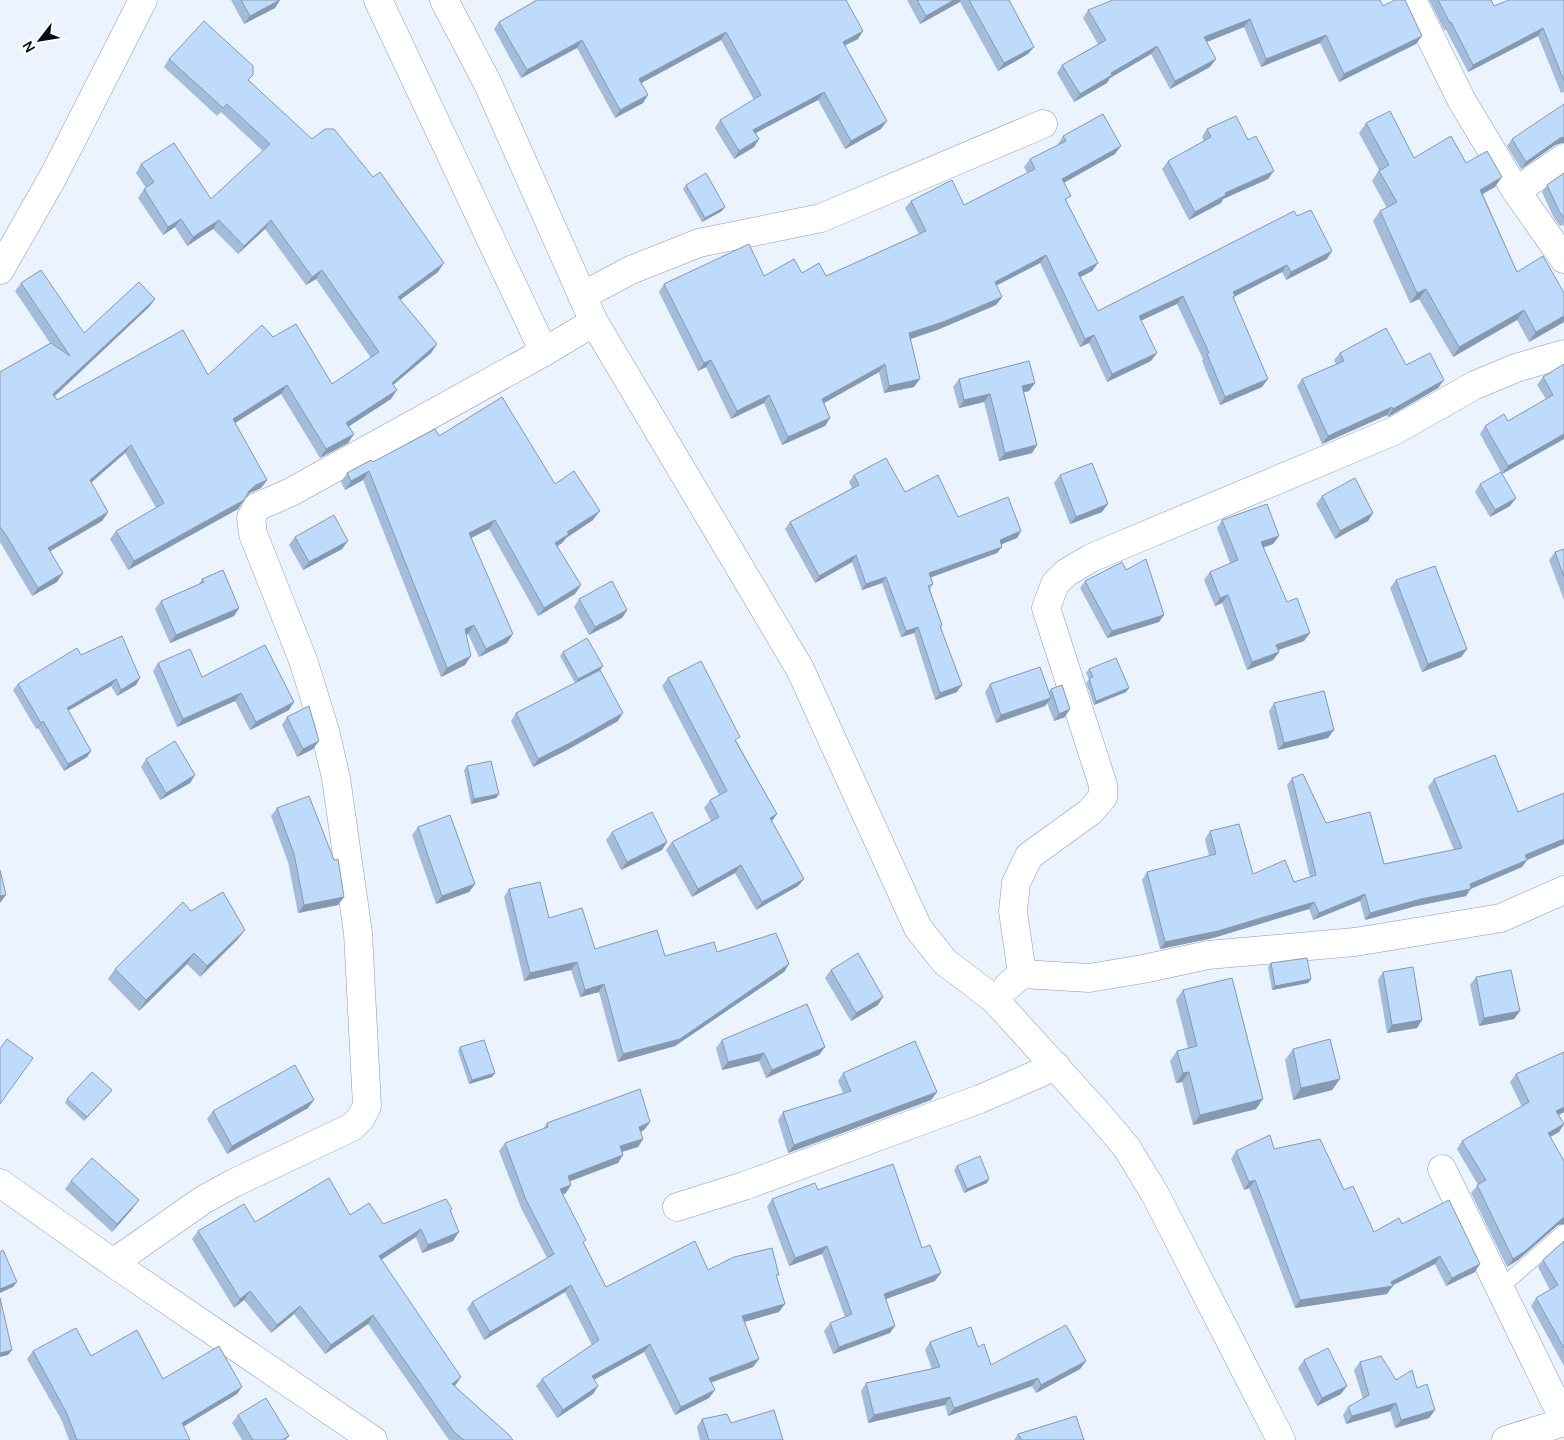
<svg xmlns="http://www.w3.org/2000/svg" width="1564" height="1440" font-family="Manrope,sans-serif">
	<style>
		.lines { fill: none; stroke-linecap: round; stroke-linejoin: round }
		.service-casing { stroke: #879bb3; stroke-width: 16 }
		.minor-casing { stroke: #879bb3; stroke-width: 29 }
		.service { stroke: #fff; stroke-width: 15 }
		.minor { stroke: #fff; stroke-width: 28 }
		.wall { fill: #a3bcd9 }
		.shaded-wall { fill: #8599b0 }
		.building { fill: #bedbfc; stroke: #8599b0 }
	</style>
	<rect width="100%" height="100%" fill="#eaf3fe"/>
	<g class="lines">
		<g class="service-casing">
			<polyline id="service" points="1499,1289 1564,1232"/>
		</g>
		<g class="minor-casing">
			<g id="minor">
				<polyline points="378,0 544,352"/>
				<polyline points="444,0 488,84 594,322 800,669 918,928 945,962 994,999 1101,1117 1127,1148 1155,1194 1281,1440"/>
				<polyline points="1412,0 1462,101 1516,191 1564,259"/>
				<polyline points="1516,191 1564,158"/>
				<polyline points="0,270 53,177 143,0"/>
				<polyline points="582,296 631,270 699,243 821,218 1043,124"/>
				<polyline points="1022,974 1013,911 1016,883 1029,856 1090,812 1103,797 1103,785 1046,608 1055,584 1066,573 1091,558 1394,431 1475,385 1516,368 1564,354"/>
				<polyline points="1008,986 1022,974 1089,978 1143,969 1208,955 1355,942 1501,918 1564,890"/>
				<polyline points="1442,1169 1564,1420"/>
				<polyline points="0,1183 113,1263 373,1440"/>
				<polyline points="677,1207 744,1186 980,1099 1056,1066"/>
				<polyline points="113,1263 203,1200 234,1183 352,1127 360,1119 367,1106 358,933 336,778 325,731 303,660 253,534 251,518 257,507 291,492 544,352 594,322"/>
				<polyline points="1506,1440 1564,1422"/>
			</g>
		</g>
		<use href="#service" class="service"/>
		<use href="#minor" class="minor"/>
	</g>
	<g class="wall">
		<polygon points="231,0 280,0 275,8 244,24"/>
		<polygon points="537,0 858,39 845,45 881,129 845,149 818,100 756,133 759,139 754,147 734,159 715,128 720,120 754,100 721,40 641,83 648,95 643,103 615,118 577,48 521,78 494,29 499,22"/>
		<polygon points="907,0 1009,0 1028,54 998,71 960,2 920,24"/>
		<polygon points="1429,0 1491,0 1494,6 1564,0 1564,92 1561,93 1538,36 1468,72 1446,30 1444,30"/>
		<polygon points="1383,6 1416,44 1339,82 1320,43 1261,67 1244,27 1207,42 1210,67 1170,89 1151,54 1110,78 1107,83 1074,102 1057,73 1062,65 1098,44 1083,18 1088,10"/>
		<polygon points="169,59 249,80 438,272 400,300 437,344 431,353 393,385 391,399 349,426 354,434 348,443 320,458 281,394 235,423 267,480 261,488 250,493 246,497 238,509 128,570 110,539 116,531 156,508 125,453 91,482 108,512 102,521 50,551 63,573 57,582 32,596 0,542 0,372 50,343 15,291 21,283 84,333 155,299 149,307 55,396 57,400 208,375 273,337 332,384 371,358 316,279 306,285 265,229 238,254 213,229 187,246 175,227 163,235 138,198 144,189 146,188 136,173 141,164 211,199 263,151 221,112 217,116 164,67"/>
		<polygon points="1366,123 1414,158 1466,163 1495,187 1483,194 1517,272 1564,293 1564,322 1529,342 1517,320 1453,357 1419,299 1410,303 1373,221 1380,211 1387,208 1372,181 1379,170 1359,133"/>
		<polygon points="1207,129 1248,140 1268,179 1223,199 1221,203 1189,220 1162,169 1168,161 1204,141 1202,137"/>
		<polygon points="1063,136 1115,154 1064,183 1067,202 1098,263 1092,271 1080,277 1098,311 1297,216 1327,259 1286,280 1282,272 1235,296 1234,298 1262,387 1220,405 1202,361 1203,359 1177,304 1141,320 1151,361 1107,382 1089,343 1080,347 1040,263 996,286 1002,297 996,305 937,330 911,339 914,387 884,393 879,372 824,403 830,418 825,426 782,445 764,403 731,419 706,367 698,371 659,292 664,284 802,273 826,276 919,234 905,208 911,201 964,205 1027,173 1024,167 1030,159 1058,145 1058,144"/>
		<polygon points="1512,139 1562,143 1555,145 1521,169 1507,146"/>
		<polygon points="1564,173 1564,226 1563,225 1560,226 1554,218 1542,192 1547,185"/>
		<polygon points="686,185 722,211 702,222 683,189"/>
		<polygon points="1340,353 1406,365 1438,388 1388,417 1387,415 1322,444 1297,386 1302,379 1336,364 1334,360"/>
		<polygon points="1564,364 1564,439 1502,474 1480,434 1485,426 1508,421 1546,399 1537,385 1543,377"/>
		<polygon points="959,379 1035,383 1029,391 1024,392 1037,445 1032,453 999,461 984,402 959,408 953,387"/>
		<polygon points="439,436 555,484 593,520 566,538 562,543 557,546 575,594 538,616 489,529 471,538 507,643 479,657 468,634 466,635 465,665 441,677 363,480 345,490 341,482 347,473 373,462"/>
		<polygon points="854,475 905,492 958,517 1021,531 1017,538 1001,544 997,553 931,577 933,584 930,589 942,625 941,628 957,692 935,700 914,633 901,637 882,583 862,590 852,562 815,583 785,529 790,522 852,488 849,482"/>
		<polygon points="1060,475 1102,512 1070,524 1054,483"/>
		<polygon points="1480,484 1510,506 1490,517 1475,492"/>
		<polygon points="1322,496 1373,513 1368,521 1335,539 1316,504"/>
		<polygon points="1222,520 1279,536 1273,544 1263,548 1304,641 1278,650 1279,652 1273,660 1247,670 1222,603 1215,606 1204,580 1210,572 1230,563 1217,528"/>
		<polygon points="295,537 342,549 303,570 289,545"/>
		<polygon points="1564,549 1564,600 1549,560 1555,552"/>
		<polygon points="1126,570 1164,615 1159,622 1107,638 1080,588 1085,581"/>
		<polygon points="202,579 239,608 234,616 170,643 155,609 161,601 199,584"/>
		<polygon points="1396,580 1467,649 1461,657 1422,672 1390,588"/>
		<polygon points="579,599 627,610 622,618 589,635 574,607"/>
		<polygon points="563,652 603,666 600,670 589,676 618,721 567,750 533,767 511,721 516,713 575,683 560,656"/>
		<polygon points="81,655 136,685 117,696 111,686 68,711 91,751 87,757 64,771 38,728 36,729 13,690 18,684"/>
		<polygon points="158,663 202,677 289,710 250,730 235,701 177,727 153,671"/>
		<polygon points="1089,669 1129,688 1126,692 1094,705 1086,683 1089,679 1086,673"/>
		<polygon points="668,678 737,742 777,814 772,821 804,879 798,886 756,910 735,873 692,897 666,850 672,842 711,821 704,808 710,800 719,795 662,686"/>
		<polygon points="990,684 1049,692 1051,689 1065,717 1054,721 1047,703 1045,706 996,723 985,692"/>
		<polygon points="1274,703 1328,738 1278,750 1269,711"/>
		<polygon points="287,717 313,749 297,757 282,725"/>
		<polygon points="146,759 195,775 190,783 160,800 141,767"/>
		<polygon points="467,766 499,794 496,798 471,804 464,770"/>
		<polygon points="1292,778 1326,823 1384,864 1454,850 1428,787 1434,779 1518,812 1564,844 1527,860 1522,867 1471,889 1466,896 1416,906 1365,920 1360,901 1313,920 1309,909 1213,938 1160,949 1142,880 1147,872 1209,856 1205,839 1210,831 1253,874 1294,882 1310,877 1287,785"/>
		<polygon points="277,808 344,897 338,905 298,913 288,862 271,816"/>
		<polygon points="418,827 475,884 469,892 436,904 412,835"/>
		<polygon points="612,832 667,842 662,850 621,870 606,840"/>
		<polygon points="509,889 595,949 665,956 717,952 789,964 784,972 675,1046 618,1062 599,992 580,997 571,970 524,981 504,897"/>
		<polygon points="191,911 245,930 237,940 200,977 187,964 139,1011 108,979 115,969"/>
		<polygon points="1271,963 1311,979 1308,983 1272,990 1268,967"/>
		<polygon points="831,970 878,1005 851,1021 825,978"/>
		<polygon points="1383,972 1422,1020 1417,1028 1387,1033 1378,980"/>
		<polygon points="1476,977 1520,1011 1514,1019 1479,1026 1470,985"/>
		<polygon points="1183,990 1256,1109 1193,1125 1182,1082 1176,1083 1170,1061 1177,1051 1188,1048 1176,1000"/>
		<polygon points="722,1040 825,1047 819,1055 766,1078 759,1061 722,1070 716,1048"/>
		<polygon points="460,1047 492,1077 469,1084 458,1051"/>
		<polygon points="1293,1049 1340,1079 1332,1090 1293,1100 1285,1060"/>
		<polygon points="1564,1052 1564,1112 1559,1115 1564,1124 1559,1132 1550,1137 1558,1225 1518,1260 1507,1267 1471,1193 1478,1185 1457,1149 1462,1141 1522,1107 1510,1082 1516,1074"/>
		<polygon points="843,1073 937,1092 931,1100 788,1153 778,1120 783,1112 843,1093 838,1081"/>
		<polygon points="112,1090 84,1121 65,1103 67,1099"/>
		<polygon points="308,1108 227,1154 207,1119 213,1111"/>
		<polygon points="650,1122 644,1130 640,1132 643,1139 638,1147 622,1152 618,1163 570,1181 566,1193 563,1194 584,1244 606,1287 708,1270 777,1277 779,1312 744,1322 759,1359 753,1367 711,1383 709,1398 675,1415 644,1352 594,1380 598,1386 593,1394 557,1418 536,1386 542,1379 592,1345 565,1292 484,1340 467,1309 472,1302 547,1258 521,1208 499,1151 505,1143 543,1129 547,1123"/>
		<polygon points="1274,1149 1344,1190 1374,1232 1402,1224 1475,1272 1446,1286 1435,1264 1392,1286 1387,1294 1295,1308 1249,1188 1244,1190 1231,1159 1236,1151"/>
		<polygon points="957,1166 987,1183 964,1193 954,1170"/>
		<polygon points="71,1181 133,1208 112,1232 65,1189"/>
		<polygon points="818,1190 922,1248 935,1281 886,1299 890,1333 833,1354 824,1331 830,1323 845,1317 822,1254 789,1266 767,1207 772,1199"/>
		<polygon points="451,1210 453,1241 422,1253 416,1237 381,1260 455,1386 513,1440 449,1440 368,1324 325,1354 294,1314 271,1333 244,1300 234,1308 192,1239 198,1231 255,1222 350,1215 383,1224"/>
		<polygon points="1564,1241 1564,1366 1531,1306 1536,1298 1550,1290 1538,1267 1543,1260"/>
		<polygon points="930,1342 978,1347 991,1365 1086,1361 1080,1369 1036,1393 1032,1386 948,1416 945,1405 868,1423 861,1391 866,1383 932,1369 925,1350"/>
		<polygon points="33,1351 91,1356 163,1379 237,1394 183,1427 190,1440 69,1440 62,1421 27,1359"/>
		<polygon points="1304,1360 1341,1394 1317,1406 1298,1368"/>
		<polygon points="1360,1362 1396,1380 1417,1388 1435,1410 1429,1418 1395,1428 1390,1411 1346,1424 1343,1415 1348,1407 1363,1399 1354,1370"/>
		<polygon points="238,1415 289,1436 286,1440 242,1440 232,1423"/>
		<polygon points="702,1419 731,1423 783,1440 700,1440 697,1427"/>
		<polygon points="1018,1434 1084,1440 1014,1440"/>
	</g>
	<g class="shaded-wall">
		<polygon points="280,0 275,8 244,24 250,16"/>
		<polygon points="954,0 961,0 960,2 920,24 926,16"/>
		<polygon points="1250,19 1244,27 1199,45 1204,37"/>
		<polygon points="1543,28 1538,36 1468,72 1473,65"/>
		<polygon points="863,31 858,39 838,49 843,42"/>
		<polygon points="726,32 721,40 634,87 639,79"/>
		<polygon points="1326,35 1320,43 1261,67 1266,59"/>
		<polygon points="1422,36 1416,44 1339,82 1344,74"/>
		<polygon points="582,40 577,48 521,78 527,70"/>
		<polygon points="1157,46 1151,54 1110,78 1107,83 1074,102 1080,94 1111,73"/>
		<polygon points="1034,47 1028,54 998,71 1004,63"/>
		<polygon points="1216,59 1210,67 1170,89 1175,81"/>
		<polygon points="824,92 818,100 748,137 753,130"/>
		<polygon points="648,95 643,103 615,118 620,110"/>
		<polygon points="887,121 881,129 845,149 851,141"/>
		<polygon points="1564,137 1564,143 1562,143 1555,145 1521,169 1526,162 1560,138"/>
		<polygon points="759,139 754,147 734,159 739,151"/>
		<polygon points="1121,146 1115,154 1056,187 1062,179"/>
		<polygon points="1274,171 1268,179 1223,199 1221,203 1189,220 1195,212 1225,193"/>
		<polygon points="1502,177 1495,187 1473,199 1480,190"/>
		<polygon points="725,207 722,211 702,222 705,218"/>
		<polygon points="181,219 175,227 163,235 168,227"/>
		<polygon points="219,220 213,229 187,246 193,237"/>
		<polygon points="271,220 265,229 238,254 244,246"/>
		<polygon points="1332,251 1327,259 1286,280 1291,272"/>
		<polygon points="1046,255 1040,263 989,289 995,282"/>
		<polygon points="444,263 438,272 392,306 398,297"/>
		<polygon points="1098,263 1092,271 1073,281 1078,273"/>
		<polygon points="1287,265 1282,272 1228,300 1233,292"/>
		<polygon points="322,270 316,279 306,285 312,277"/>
		<polygon points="1426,289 1419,299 1410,303 1417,293"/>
		<polygon points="1183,296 1177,304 1134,324 1139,316"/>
		<polygon points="1002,297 996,305 937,330 904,341 909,333"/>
		<polygon points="155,299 149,307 47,403 53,394"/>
		<polygon points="1524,310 1517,320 1453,357 1459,347"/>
		<polygon points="1564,316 1564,322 1529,342 1536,332"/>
		<polygon points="1094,335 1089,343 1080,347 1085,339"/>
		<polygon points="437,344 431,353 386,391 392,383"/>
		<polygon points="1157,353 1151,361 1107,382 1112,374"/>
		<polygon points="711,360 706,367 698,371 704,363"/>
		<polygon points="885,364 879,372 817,407 822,399"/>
		<polygon points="920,379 914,387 884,393 889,386"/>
		<polygon points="1268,379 1262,387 1220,405 1225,397"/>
		<polygon points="1444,380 1438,388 1388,417 1393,409"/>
		<polygon points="1035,383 1029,391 1016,394 1022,386"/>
		<polygon points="287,385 281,394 227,428 233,419"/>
		<polygon points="397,390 391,399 340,432 346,423"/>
		<polygon points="990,394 984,402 959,408 964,400"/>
		<polygon points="769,395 764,403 731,419 737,411"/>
		<polygon points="1392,407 1387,415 1322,444 1328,436"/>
		<polygon points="830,418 825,426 782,445 788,437"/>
		<polygon points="354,434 348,443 320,458 326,449"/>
		<polygon points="1564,434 1564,439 1502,474 1508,466"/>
		<polygon points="131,445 125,453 84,489 90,480"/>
		<polygon points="1037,445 1032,453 999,461 1005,453"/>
		<polygon points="369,471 363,480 345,490 351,481"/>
		<polygon points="267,480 261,488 250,493 243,500 249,491 256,485"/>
		<polygon points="1516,498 1510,506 1490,517 1495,510"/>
		<polygon points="244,500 238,509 128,570 134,561"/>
		<polygon points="1108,504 1102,512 1070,524 1076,517"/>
		<polygon points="600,511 593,520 566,538 562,543 549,552 555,543 567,532"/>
		<polygon points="108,512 102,521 42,556 48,548"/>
		<polygon points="1373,513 1368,521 1335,539 1340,531"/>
		<polygon points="495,520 489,529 463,542 469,533"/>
		<polygon points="1021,531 1017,538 995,547 1000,540"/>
		<polygon points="1279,536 1273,544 1255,550 1261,542"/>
		<polygon points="348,541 342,549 303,570 309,562"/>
		<polygon points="1002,547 997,553 924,580 929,573"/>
		<polygon points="856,555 852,562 815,583 819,576"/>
		<polygon points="63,573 57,582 32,596 38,588"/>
		<polygon points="886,577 882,583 862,590 866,584"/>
		<polygon points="581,585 575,594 538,616 544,608"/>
		<polygon points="1228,595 1222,603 1215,606 1220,598"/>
		<polygon points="239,608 234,616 170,643 176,635"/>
		<polygon points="627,610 622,618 589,635 595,627"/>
		<polygon points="1164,615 1159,622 1107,638 1112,631"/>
		<polygon points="474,625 468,634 459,637 465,629"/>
		<polygon points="918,627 914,633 901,637 906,631"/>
		<polygon points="1310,633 1304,641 1270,653 1276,645"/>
		<polygon points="513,634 507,643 479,657 486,649"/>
		<polygon points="1467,649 1461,657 1422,672 1428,664"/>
		<polygon points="1279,652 1273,660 1247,670 1252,662"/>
		<polygon points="471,656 465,665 441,677 447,668"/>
		<polygon points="603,666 600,670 576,683 578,679"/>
		<polygon points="140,678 136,685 117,696 121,690"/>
		<polygon points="116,679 111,686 62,714 67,708"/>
		<polygon points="962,685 957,692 935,700 940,693"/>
		<polygon points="1129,688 1126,692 1094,705 1096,701"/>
		<polygon points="241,693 235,701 177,727 183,719"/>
		<polygon points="1051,698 1045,706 996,723 1001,715"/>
		<polygon points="294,702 289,710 250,730 256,722"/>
		<polygon points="1070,709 1065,717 1054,721 1059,714"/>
		<polygon points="623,713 618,721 567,750 533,767 538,759"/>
		<polygon points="43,721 38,728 36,729 41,723"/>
		<polygon points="1334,730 1328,738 1278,750 1284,743"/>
		<polygon points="319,741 313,749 297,757 303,749"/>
		<polygon points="91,751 87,757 64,771 68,764"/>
		<polygon points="195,775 190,783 160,800 166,793"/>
		<polygon points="499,794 496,798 471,804 474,799"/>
		<polygon points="777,814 771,822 770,818"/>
		<polygon points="1564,839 1564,844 1520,863 1525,855"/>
		<polygon points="667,842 662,850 621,870 627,862"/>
		<polygon points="1527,860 1522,867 1470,889 1466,896 1416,906 1365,920 1370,913 1470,884"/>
		<polygon points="741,865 735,873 692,897 698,889"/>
		<polygon points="804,879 798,886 756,910 762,902"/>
		<polygon points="475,884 469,892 436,904 442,896"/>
		<polygon points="1365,894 1360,901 1313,920 1319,913"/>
		<polygon points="6,895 0,903 0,896"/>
		<polygon points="344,897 338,905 298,913 304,905"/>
		<polygon points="1314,902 1309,909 1213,938 1160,949 1165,942"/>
		<polygon points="245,930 237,940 200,977 207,966"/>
		<polygon points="194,953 187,964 139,1011 146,1000"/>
		<polygon points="577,962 571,970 524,981 530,973"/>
		<polygon points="789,964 784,972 675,1046 618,1062 623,1054"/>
		<polygon points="1311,979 1308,983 1272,990 1275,986"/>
		<polygon points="604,984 599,992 580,997 585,990"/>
		<polygon points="883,997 878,1005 851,1021 856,1013"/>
		<polygon points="1520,1011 1514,1019 1479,1026 1484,1018"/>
		<polygon points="1422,1020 1417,1028 1387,1033 1392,1025"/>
		<polygon points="825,1047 819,1055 766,1078 772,1070"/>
		<polygon points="764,1053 759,1061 722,1070 728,1062"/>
		<polygon points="1189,1072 1182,1082 1176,1083 1183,1073"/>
		<polygon points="495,1073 492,1077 469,1084 472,1080"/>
		<polygon points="1340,1079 1332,1090 1293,1100 1301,1088"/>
		<polygon points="112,1090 109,1094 84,1121 87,1117"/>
		<polygon points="937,1092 931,1100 788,1153 794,1145"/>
		<polygon points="1263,1099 1256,1109 1193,1125 1200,1115"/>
		<polygon points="314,1100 308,1108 227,1154 232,1146"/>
		<polygon points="1564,1107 1564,1112 1551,1119 1556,1111"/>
		<polygon points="650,1122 644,1130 633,1135 639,1127"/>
		<polygon points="1564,1124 1559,1132 1543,1141 1548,1133"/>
		<polygon points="643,1139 638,1147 614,1154 620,1146"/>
		<polygon points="623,1155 618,1163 563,1184 568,1176"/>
		<polygon points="989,1179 987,1183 964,1193 967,1189"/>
		<polygon points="1255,1180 1249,1188 1244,1190 1249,1182"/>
		<polygon points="571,1185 566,1193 555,1197 560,1189"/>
		<polygon points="139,1200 133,1208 112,1232 117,1224"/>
		<polygon points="1564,1217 1564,1224 1558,1225 1518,1260 1507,1267 1513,1259"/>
		<polygon points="421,1229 416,1237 373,1265 379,1256"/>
		<polygon points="459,1232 453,1241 422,1253 428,1245"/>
		<polygon points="827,1246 822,1254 789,1266 795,1258"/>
		<polygon points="1440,1256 1435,1264 1391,1286 1393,1286 1387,1294 1295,1308 1300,1300 1391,1282"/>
		<polygon points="1480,1264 1475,1272 1446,1286 1452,1278"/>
		<polygon points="941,1273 935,1281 878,1302 884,1294"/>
		<polygon points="17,1282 13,1287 0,1293 0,1289"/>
		<polygon points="571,1285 565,1292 484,1340 490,1332"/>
		<polygon points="250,1291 244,1300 234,1308 240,1299"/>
		<polygon points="785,1304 779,1312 737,1324 742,1316"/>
		<polygon points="300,1306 294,1314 271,1333 277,1325"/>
		<polygon points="373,1315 368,1324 325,1354 331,1345"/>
		<polygon points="895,1326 890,1333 833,1354 839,1347"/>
		<polygon points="650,1344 644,1352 586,1384 592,1376"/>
		<polygon points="12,1350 8,1355 0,1357 0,1353"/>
		<polygon points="759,1359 753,1367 703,1385 709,1378"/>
		<polygon points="1086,1361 1080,1369 1036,1393 1041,1385"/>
		<polygon points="461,1377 455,1386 452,1384"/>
		<polygon points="1038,1378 1032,1386 948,1416 954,1408"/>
		<polygon points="598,1386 593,1394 557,1418 563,1410"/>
		<polygon points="1347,1386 1341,1394 1317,1406 1322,1398"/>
		<polygon points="242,1387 237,1394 176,1431 182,1423"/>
		<polygon points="715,1390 709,1398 675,1415 681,1407"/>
		<polygon points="950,1397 945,1405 868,1423 874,1415"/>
		<polygon points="1396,1403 1390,1411 1346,1424 1352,1416"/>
		<polygon points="1435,1410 1429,1418 1395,1428 1401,1420"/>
	</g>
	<g class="building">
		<polygon points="241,0 280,0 250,16"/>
		<polygon points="537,0 846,0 863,31 843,42 887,121 851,141 824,92 753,130 759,139 739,151 720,120 761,95 726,32 639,79 648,95 620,110 582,40 527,70 499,22"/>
		<polygon points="917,0 954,0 926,16"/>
		<polygon points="969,0 1009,0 1034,47 1004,63"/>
		<polygon points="1113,0 1380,0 1383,6 1395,0 1405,0 1422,36 1344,74 1326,35 1266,59 1250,19 1204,37 1216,59 1175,81 1157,46 1111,73 1112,75 1080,94 1062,65 1106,40 1088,10"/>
		<polygon points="1438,0 1491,0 1494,6 1509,0 1564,0 1564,81 1543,28 1473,65 1451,22 1450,23"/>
		<polygon points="204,21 253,66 253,75 248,80 312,139 325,129 334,129 373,177 380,172 444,263 398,297 437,344 392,383 397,390 346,423 354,434 326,449 287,385 233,419 267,480 256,485 249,491 244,500 134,561 116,531 164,503 131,445 90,480 108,512 48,548 63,573 38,588 6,535 0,527 0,372 51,343 70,356 21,283 41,270 84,333 139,282 155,299 53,394 57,400 183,330 208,375 262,325 273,337 296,324 332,384 379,352 322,270 312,277 271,220 244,246 219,220 193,237 181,219 168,227 144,189 154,182 141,164 174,143 211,199 270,144 227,104 223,108 169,59"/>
		<polygon points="1564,104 1564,137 1560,138 1526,162 1512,139"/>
		<polygon points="1390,111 1414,158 1451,136 1466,163 1487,151 1502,177 1480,190 1517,272 1543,256 1564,293 1564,316 1536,332 1524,310 1459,347 1426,289 1417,293 1380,211 1397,202 1379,171 1389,165 1366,123"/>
		<polygon points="1103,114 1121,146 1062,179 1071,196 1065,199 1098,263 1078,273 1098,311 1294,211 1297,216 1311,210 1332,251 1291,272 1287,265 1233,292 1235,296 1233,297 1268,379 1225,397 1207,354 1209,353 1183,296 1139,316 1157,353 1112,374 1094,335 1085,339 1046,255 995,282 1002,297 943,322 909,333 920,379 889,386 885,364 822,399 830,418 788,437 769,395 737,411 711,360 704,363 664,284 749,244 764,276 794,259 802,273 819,263 826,276 926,231 911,201 952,180 964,205 1035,169 1030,159 1066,141 1063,136"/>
		<polygon points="1236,116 1248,140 1256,136 1274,171 1225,193 1226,195 1195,212 1168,161 1211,137 1207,129"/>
		<polygon points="706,173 725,207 705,218 686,185"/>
		<polygon points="1564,173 1564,218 1559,211 1547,185"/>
		<polygon points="1386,328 1406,365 1430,353 1444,380 1393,409 1392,407 1328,436 1302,379 1344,361 1340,353"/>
		<polygon points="1029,361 1035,383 1022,386 1037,445 1005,453 990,394 964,400 959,379"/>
		<polygon points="1564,364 1564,434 1508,466 1485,426 1504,414 1508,421 1553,395 1543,377"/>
		<polygon points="502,397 555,484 574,471 600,511 567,532 569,534 555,543 581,585 544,608 495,520 469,533 513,634 486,649 474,625 465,629 471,656 447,668 369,471 351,481 347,473 371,460 373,462 435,429 439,436"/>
		<polygon points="886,458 905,492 938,475 958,517 1008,497 1021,531 1000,540 1002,547 929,573 933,584 928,586 942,625 940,626 962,685 940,693 918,627 906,631 886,577 866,584 856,555 819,576 790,522 859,485 854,475"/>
		<polygon points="1092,463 1108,504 1076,517 1060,475"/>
		<polygon points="1501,472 1516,498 1495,510 1480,484"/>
		<polygon points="1355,478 1373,513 1340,531 1322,496"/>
		<polygon points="1267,504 1279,536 1261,542 1287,602 1297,598 1310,633 1276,645 1279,652 1252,662 1228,595 1220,598 1210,572 1238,560 1222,520"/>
		<polygon points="334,515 348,541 309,562 295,537"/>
		<polygon points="1564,549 1564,577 1555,552"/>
		<polygon points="1146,559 1164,615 1112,631 1085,581 1122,562 1126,570"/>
		<polygon points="1435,566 1467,649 1428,664 1396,580"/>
		<polygon points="223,570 239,608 176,635 161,601 204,582 202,579"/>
		<polygon points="612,581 627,610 595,627 579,599"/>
		<polygon points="122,636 140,678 121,690 116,679 67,708 91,751 68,764 43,721 41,723 18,684 77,648 81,655"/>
		<polygon points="587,638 603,666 578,679 563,652"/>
		<polygon points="265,645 294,702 256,722 241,693 183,719 158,663 190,649 202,677"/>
		<polygon points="1116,658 1129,688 1096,701 1089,678 1093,677 1089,669"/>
		<polygon points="701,661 740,737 735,740 777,814 770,818 804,879 762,902 741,865 698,889 672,842 719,817 710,800 727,791 668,678"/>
		<polygon points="1040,667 1051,698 1001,715 990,684"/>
		<polygon points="600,670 623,713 572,742 538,759 516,713"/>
		<polygon points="1062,685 1070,709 1059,714 1051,689"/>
		<polygon points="1324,691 1334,730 1284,743 1274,703"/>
		<polygon points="309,706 319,741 303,749 287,717"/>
		<polygon points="175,741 195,775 166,793 146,759"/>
		<polygon points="1495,755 1518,812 1564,793 1564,839 1525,855 1527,860 1470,884 1471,889 1421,899 1370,913 1365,894 1319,913 1314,902 1218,931 1165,942 1147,872 1216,854 1210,831 1239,824 1253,874 1285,860 1294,882 1316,875 1292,778 1303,774 1326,823 1370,812 1384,864 1462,848 1434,779"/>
		<polygon points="491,761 499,794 474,799 467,766"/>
		<polygon points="309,796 334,860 338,859 344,897 304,905 294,854 277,808"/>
		<polygon points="652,812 667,842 627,862 612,832"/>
		<polygon points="450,815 475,884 442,896 418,827"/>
		<polygon points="0,870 6,895 0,896"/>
		<polygon points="540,882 549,918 582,908 595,949 657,930 665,956 714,942 717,952 776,933 789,964 680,1039 623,1054 604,984 585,990 577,962 530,973 509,889"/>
		<polygon points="223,892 245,930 207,966 194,953 146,1000 115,969 183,902 191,911"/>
		<polygon points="858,953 883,997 856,1013 831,970"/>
		<polygon points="1307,958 1311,979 1275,986 1271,963"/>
		<polygon points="1413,967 1422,1020 1392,1025 1383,972"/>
		<polygon points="1511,970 1520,1011 1484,1018 1476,977"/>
		<polygon points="1232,978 1263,1099 1200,1115 1189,1072 1183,1073 1177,1051 1197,1046 1183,990"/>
		<polygon points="807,1004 825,1047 772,1070 764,1053 728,1062 722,1040"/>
		<polygon points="7,1039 33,1058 0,1104 0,1049"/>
		<polygon points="1330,1039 1340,1079 1301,1088 1293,1049"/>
		<polygon points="484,1040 495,1073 472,1080 460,1047"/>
		<polygon points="915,1041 937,1092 794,1145 783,1112 851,1091 843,1073"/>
		<polygon points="1564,1052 1564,1107 1556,1111 1564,1124 1548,1133 1564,1161 1564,1217 1524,1252 1513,1259 1477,1185 1486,1180 1462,1141 1529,1102 1516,1074"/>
		<polygon points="295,1065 314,1100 232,1146 213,1111"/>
		<polygon points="92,1072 112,1090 87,1117 67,1099"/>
		<polygon points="640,1089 650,1122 639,1127 643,1139 620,1146 623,1155 568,1176 571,1185 560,1189 586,1240 583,1242 606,1287 695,1241 708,1270 734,1257 772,1248 779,1275 776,1275 785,1304 742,1316 759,1359 709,1378 715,1390 681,1407 650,1344 592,1376 598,1386 563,1410 542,1379 599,1340 571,1285 490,1332 472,1302 554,1254 526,1200 505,1143 548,1127 547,1123"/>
		<polygon points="1270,1135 1274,1149 1320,1139 1344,1190 1353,1186 1374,1232 1399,1218 1402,1224 1449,1200 1480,1264 1452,1278 1440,1256 1391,1282 1393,1286 1300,1300 1255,1180 1249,1182 1236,1151"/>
		<polygon points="980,1156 989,1179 967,1189 957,1166"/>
		<polygon points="92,1158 139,1200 117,1224 71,1181"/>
		<polygon points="893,1164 922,1248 930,1245 941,1273 884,1294 895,1326 839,1347 830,1323 852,1314 827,1246 795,1258 772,1199 815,1183 818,1190"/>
		<polygon points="329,1178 350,1215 369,1203 383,1224 446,1199 452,1209 450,1210 459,1232 428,1245 421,1229 379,1256 461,1377 452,1384 508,1434 513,1440 464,1440 454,1432 373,1315 331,1345 300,1306 277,1325 250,1291 240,1299 198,1231 244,1204 255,1222"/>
		<polygon points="1564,1241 1564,1348 1536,1298 1558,1285 1543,1260"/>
		<polygon points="3,1250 17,1282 0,1289 0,1252"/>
		<polygon points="0,1298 12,1350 0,1353"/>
		<polygon points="1066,1325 1086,1361 1041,1385 1038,1378 954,1408 950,1397 874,1415 866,1383 940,1367 930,1342 971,1327 978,1347 984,1344 991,1365"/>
		<polygon points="76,1328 91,1356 137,1330 163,1379 219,1346 242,1387 182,1423 190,1440 77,1440 67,1414 33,1351"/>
		<polygon points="1328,1348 1347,1386 1322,1398 1304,1360"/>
		<polygon points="1381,1356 1396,1380 1412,1370 1417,1388 1427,1384 1435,1410 1401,1420 1396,1403 1352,1416 1348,1407 1369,1395 1360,1362"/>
		<polygon points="266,1398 289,1436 282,1440 253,1440 238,1415"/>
		<polygon points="774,1410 783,1440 709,1440 702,1419 727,1414 731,1423"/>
		<polygon points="1076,1416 1084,1440 1022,1440 1018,1434"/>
	</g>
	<g transform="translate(40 40) rotate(239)" stroke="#ffffff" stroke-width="4" paint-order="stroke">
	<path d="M0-4L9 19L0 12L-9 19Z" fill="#060d15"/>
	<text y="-8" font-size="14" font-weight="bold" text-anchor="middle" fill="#060d15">N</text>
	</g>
</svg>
